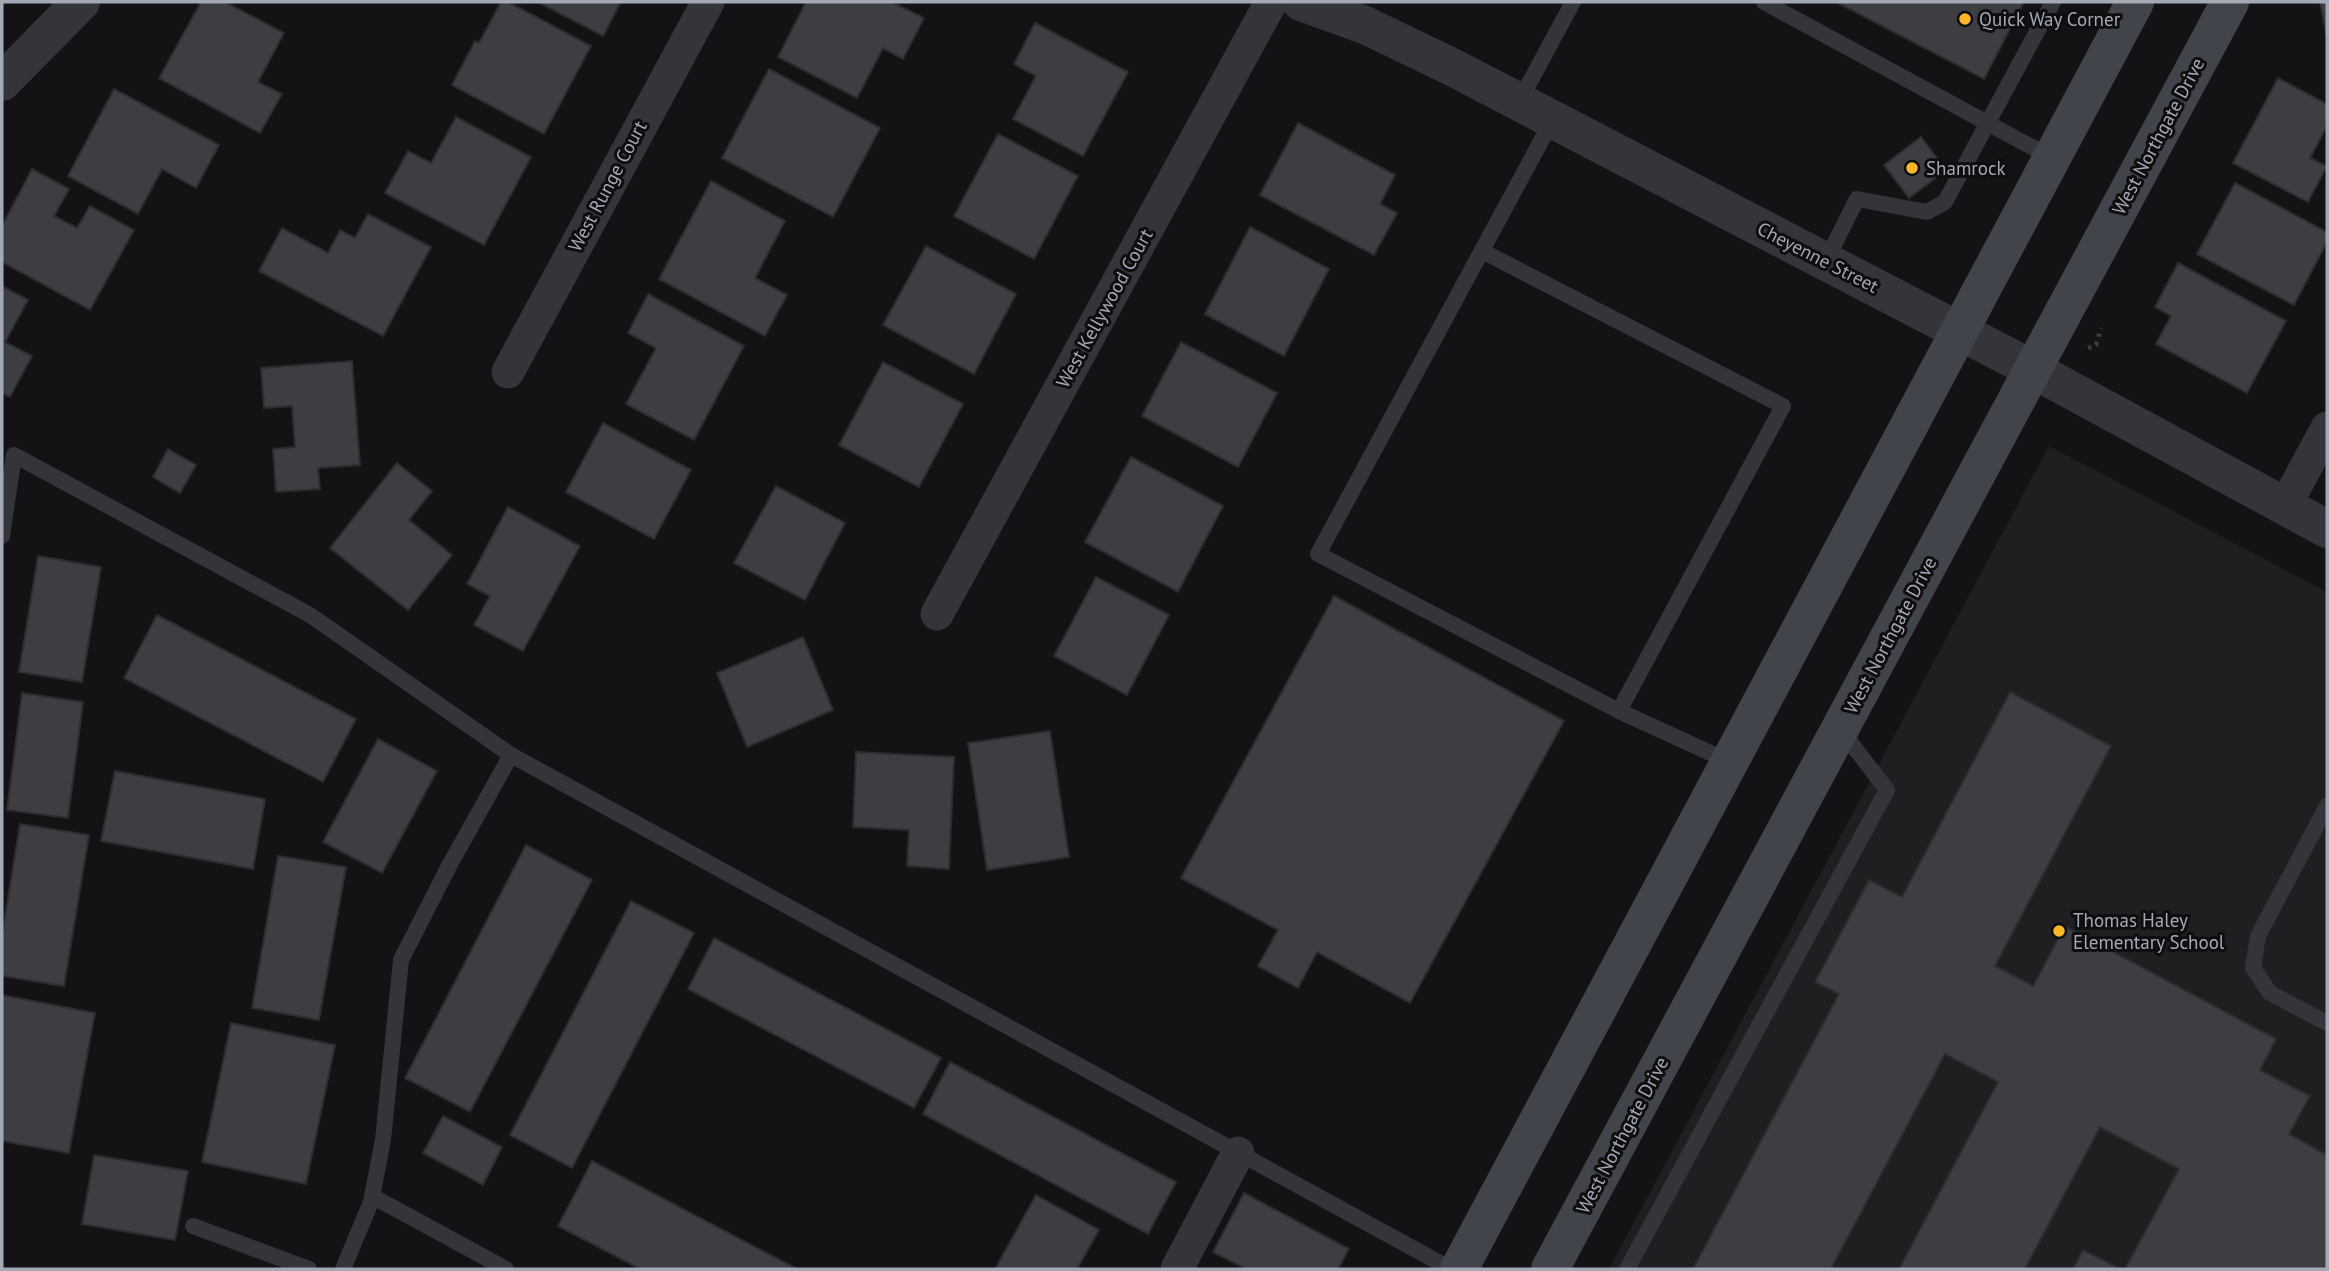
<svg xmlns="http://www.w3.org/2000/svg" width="2329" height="1271" font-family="'PT Sans',sans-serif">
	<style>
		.built { fill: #1f1f22 }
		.building { fill: #3d3e42; stroke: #2d2d31; stroke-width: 2 }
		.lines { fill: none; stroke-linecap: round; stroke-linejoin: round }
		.path { stroke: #3a3c41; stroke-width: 4.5; stroke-dasharray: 3.5 5; stroke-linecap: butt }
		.service { stroke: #34353a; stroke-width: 16 }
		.minor { stroke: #34353a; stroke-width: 33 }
		.tertiary { stroke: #34353a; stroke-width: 38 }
		.secondary { stroke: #42444b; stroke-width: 38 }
		.poi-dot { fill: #fdb723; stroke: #0e0e10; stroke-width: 2.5 }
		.labels { text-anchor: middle; stroke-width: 6; stroke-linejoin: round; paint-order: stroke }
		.poi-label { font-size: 19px; fill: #a4a9b6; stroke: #0e0e10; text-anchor: start }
		.street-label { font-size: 19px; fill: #a4a9b6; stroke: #0e0e10 }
	</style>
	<rect width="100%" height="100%" fill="#131315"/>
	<polygon class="built" points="2049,446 2327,592 2327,1269 1609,1269"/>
	<g class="building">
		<polygon points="201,2 225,2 284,33 258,82 282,94 260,133 159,78"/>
		<polygon points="501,2 508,2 591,46 544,134 452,85 475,41 479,43"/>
		<polygon points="538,2 621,2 603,36"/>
		<polygon points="806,2 892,2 924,18 903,59 883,48 857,98 778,57"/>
		<polygon points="1836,2 2024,2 1984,79"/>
		<polygon points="2320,2 2327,2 2327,38"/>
		<polygon points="1035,23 1128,72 1083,156 1013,119 1036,76 1014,64"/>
		<polygon points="769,69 880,128 833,217 722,158"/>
		<polygon points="2278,78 2327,104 2327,126 2310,158 2327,166 2308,202 2233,163"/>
		<polygon points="114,89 219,145 196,188 162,169 138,214 68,176"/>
		<polygon points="456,117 531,157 484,245 385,193 408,151 431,163"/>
		<polygon points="1298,123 1395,175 1380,204 1397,213 1374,255 1260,195"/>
		<polygon points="998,134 1078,176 1034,259 954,216"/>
		<polygon points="1921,137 1946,170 1909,198 1884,165"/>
		<polygon points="32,169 69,189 54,216 77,228 90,206 134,230 90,310 2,262 2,226"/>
		<polygon points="711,181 785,221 755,278 787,295 765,336 659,279"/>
		<polygon points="2235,183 2327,232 2327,242 2294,305 2197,254"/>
		<polygon points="368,214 431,247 383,336 259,271 282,228 328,253 340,230 355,238"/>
		<polygon points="1250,227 1329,269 1284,356 1205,314"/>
		<polygon points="926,246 1016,294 974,374 883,325"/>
		<polygon points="2178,263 2286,321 2247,393 2156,344 2171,316 2155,307"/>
		<polygon points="2,286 28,300 5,342 32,356 10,397 2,393"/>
		<polygon points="648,294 744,346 694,440 626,404 656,348 628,333"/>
		<polygon points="1181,342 1277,393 1238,467 1142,416"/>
		<polygon points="352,361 360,465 318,468 320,489 276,492 273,449 295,447 292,406 264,408 261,368"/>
		<polygon points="883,362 963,404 919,487 839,445"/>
		<polygon points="603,423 691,470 654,539 566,492"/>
		<polygon points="168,449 196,465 180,493 153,477"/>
		<polygon points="1131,457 1223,506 1178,592 1085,542"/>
		<polygon points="397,463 432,491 409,520 452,555 408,610 330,548"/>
		<polygon points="776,486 845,523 805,600 734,563"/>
		<polygon points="508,507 580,546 523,651 474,625 490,596 467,584"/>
		<polygon points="38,556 101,567 82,682 19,672"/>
		<polygon points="1096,577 1169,615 1127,695 1054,656"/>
		<polygon points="1334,596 1564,721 1410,1003 1317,952 1298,988 1258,966 1278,930 1181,878"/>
		<polygon points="157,615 356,719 323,782 124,678"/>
		<polygon points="803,637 833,710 747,747 717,673"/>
		<polygon points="2010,692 2111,746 1995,966 2033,986 2065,926 2276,1039 2260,1070 2310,1096 2289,1134 2327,1155 2327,1269 2125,1269 2179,1169 2100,1127 2025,1269 1899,1269 1998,1082 1945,1054 1831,1269 1693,1269 1839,994 1815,982 1869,880 1902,897"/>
		<polygon points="22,693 83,702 68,818 7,810"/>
		<polygon points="1050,731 1069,857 987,870 968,743"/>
		<polygon points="378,739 437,771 382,873 323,842"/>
		<polygon points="856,752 954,757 949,869 907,866 909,830 853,827"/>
		<polygon points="115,771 265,799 253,869 101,841"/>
		<polygon points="20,824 89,835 64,986 2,976 2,935"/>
		<polygon points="526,845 592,880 470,1112 405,1078"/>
		<polygon points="278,856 346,867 319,1020 252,1008"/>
		<polygon points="631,901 694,933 572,1168 510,1135"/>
		<polygon points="714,938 941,1058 914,1108 688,989"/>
		<polygon points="2,995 95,1013 69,1153 2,1141"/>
		<polygon points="231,1023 335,1045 306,1184 202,1162"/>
		<polygon points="950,1062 1176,1182 1148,1234 923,1114"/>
		<polygon points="443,1116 502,1147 483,1185 423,1153"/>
		<polygon points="94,1155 188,1171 175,1240 82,1224"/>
		<polygon points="592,1161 797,1269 640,1269 558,1226"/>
		<polygon points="1244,1193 1349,1249 1338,1269 1246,1269 1213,1252"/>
		<polygon points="1036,1195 1099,1230 1077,1269 995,1269"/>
		<polygon points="2083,1250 2121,1269 2073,1269"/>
	</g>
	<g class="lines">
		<polyline class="path" points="2088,348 2096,345 2101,328"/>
		<g class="service">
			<polyline points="1764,2 2052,158"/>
			<polyline points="1519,102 1573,2"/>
			<polyline points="1553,119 1318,554 1619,711 1730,762"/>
			<polyline points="1482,251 1783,406 1619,711"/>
			<polyline points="1826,261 1857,199 1927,212 1945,202 2053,2"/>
			<polyline points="2,536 14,455 310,615 511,755 1451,1269"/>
			<polyline points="2327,806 2258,936 2253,968 2270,993 2327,1023"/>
			<polyline points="372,1196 506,1269"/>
			<polyline points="193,1226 309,1269"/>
			<polyline points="343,1269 371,1202 383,1140 401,960 449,866 511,755"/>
			<polyline points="1627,1269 1887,790 1841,730"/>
		</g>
		<g class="minor">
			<polyline points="508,372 708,2"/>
			<polyline points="2285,506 2327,428"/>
			<polyline points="937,614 1271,2"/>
			<polyline points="1177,1269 1238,1153"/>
		</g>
		<g class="tertiary">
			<polyline points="1301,2 1365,25 1454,68 2032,369 2327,529"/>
			<polyline points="2,82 81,2"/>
		</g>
		<g class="secondary">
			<polyline points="1459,1269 2135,2"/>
			<polyline points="1550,1269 2230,2"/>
		</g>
	</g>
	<g class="poi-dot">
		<circle cx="1965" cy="19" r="7"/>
		<circle cx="1912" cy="168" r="7"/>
		<circle cx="2059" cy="931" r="7"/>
	</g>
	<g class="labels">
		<g class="poi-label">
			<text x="1979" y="26">Quick Way Corner</text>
			<text x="1926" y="175">Shamrock</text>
			<text x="2073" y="927">Thomas Haley<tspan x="2073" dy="22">Elementary School</tspan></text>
		</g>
		<g class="street-label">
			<text transform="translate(2158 136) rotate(-62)" y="7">West Northgate Drive</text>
			<text transform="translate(607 186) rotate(-62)" y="7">West Runge Court</text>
			<text transform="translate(1818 257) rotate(27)" y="7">Cheyenne Street</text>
			<text transform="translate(1104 308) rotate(-61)" y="7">West Kellywood Court</text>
			<text transform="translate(1890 635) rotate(-62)" y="7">West Northgate Drive</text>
			<text transform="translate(1622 1135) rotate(-62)" y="7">West Northgate Drive</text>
		</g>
	</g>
	<rect width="2329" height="1271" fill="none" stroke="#a4a9b6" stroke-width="7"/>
</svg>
